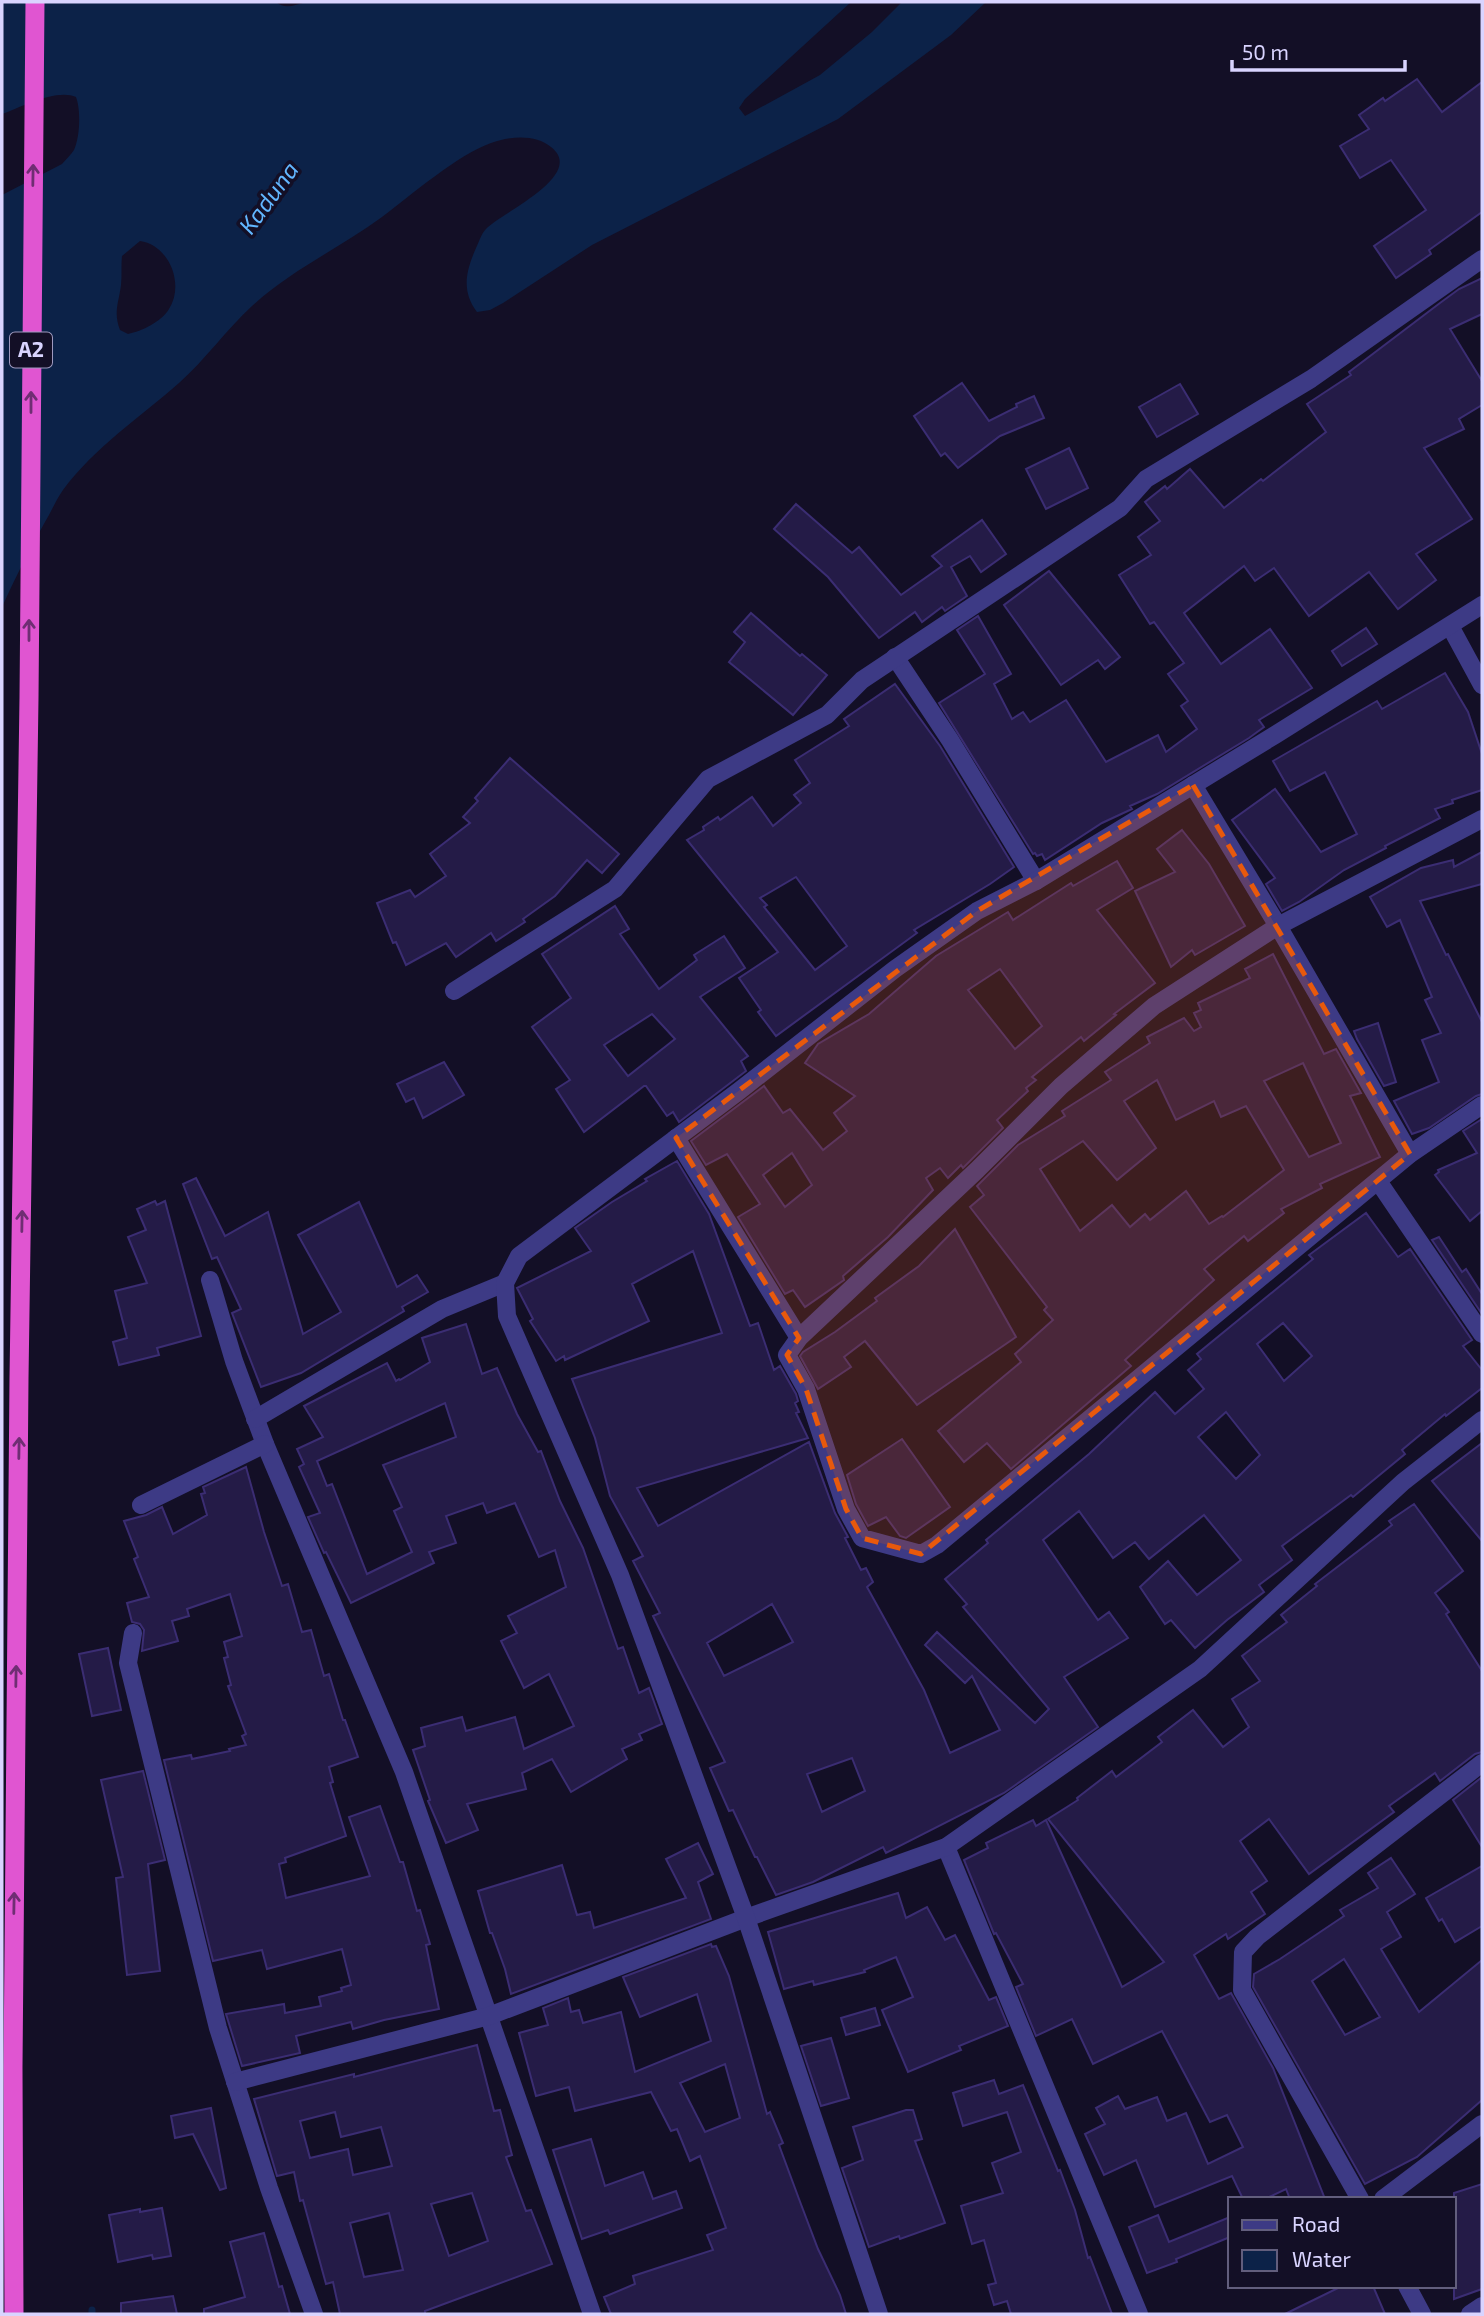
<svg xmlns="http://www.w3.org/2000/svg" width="1484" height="2316" font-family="'Exo 2',sans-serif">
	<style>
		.water { fill: #0c2248; fill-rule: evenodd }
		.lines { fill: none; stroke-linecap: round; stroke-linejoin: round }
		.stream { stroke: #0c2248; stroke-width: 7 }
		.building { fill: #241b47; stroke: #3b2d73; stroke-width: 2; fill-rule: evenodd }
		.minor { stroke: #3d3a85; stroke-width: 18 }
		.trunk { stroke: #e055d1; stroke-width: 19 }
		.oneway { stroke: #6f2e73 }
		.marked { fill: #e8590c; fill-opacity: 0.2; stroke: #e8590c; stroke-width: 5; stroke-dasharray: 14 9; stroke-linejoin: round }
		.labels { text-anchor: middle; stroke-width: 7; stroke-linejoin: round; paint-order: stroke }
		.shield { fill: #130f26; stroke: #9e99be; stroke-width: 2 }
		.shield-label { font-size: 21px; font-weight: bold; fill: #d9d4ff }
		.water-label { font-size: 24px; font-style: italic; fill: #62b6ff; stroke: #130f26 }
	</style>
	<rect width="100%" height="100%" fill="#130f26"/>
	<path class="water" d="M 2,2 L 276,2 C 285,10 295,5 306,2 L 851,2 L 745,99 L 739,108 L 745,116 L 820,75 L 872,32 L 902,2 L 986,2 L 951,35 L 838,119 L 592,245 L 503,303 L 490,310 L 477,312 C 461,291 466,271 476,248 C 479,242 481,234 486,229 C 501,213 587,175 551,147 C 536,134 510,136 491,143 C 459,154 411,195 382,217 C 340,248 291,270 252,306 C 226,330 205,360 179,383 C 139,418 95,447 63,490 C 56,500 51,512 45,522 C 29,550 15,578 2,607 L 2,195 L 62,164 C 66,159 71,155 74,150 C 80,137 81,110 76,97 C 57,88 21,107 2,114 ZM 140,241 C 169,245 185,284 169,309 C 161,322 142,331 128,334 L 120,330 C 113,312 119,302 121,285 C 122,275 121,265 122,256 Z"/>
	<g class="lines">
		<polyline class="stream" points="92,2314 92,2310"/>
	</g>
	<g class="building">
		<polygon points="1417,79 1442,112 1482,82 1482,212 1429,250 1431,254 1396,278 1374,246 1426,210 1391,160 1360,178 1340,146 1369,129 1359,115 1383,98 1385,101"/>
		<polygon points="1482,278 1482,314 1450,329 1482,381 1482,405 1459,419 1464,429 1424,448 1472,519 1416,554 1436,580 1398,609 1369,572 1309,616 1274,568 1255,581 1244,566 1184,613 1221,664 1270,629 1312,688 1259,720 1264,727 1249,738 1157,794 1130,806 1132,809 1102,823 1045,860 1042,854 1037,856 1035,853 1033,854 939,703 985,674 957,630 978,616 1011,674 994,684 1012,719 1023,712 1030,722 1066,700 1106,762 1158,735 1166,752 1197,729 1181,706 1188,701 1168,674 1184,663 1154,622 1150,624 1119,575 1151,555 1138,537 1160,521 1145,502 1165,486 1167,489 1190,469 1224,508 1261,479 1263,481 1326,432 1307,404 1351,375 1349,372 1440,303 1459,289"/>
		<polygon points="962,383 989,421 1017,407 1016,404 1034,396 1044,418 1000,436 958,468 945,453 941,456 914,416"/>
		<polygon points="1180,384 1198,414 1157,437 1139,407"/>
		<polygon points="1069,448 1088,488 1046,509 1026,469"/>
		<polygon points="796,504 852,553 859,547 901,595 942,566 932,556 982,520 1006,554 981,572 970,556 951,567 967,596 945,611 942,607 922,622 915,612 879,638 828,577 774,529"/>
		<polygon points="1049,571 1120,657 1105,669 1098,660 1061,685 1004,605"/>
		<polygon points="751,613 800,656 802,654 827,675 793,715 729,662 745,642 734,632"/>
		<polygon points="1366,628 1377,644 1342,666 1332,651"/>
		<polygon points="1445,673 1468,712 1482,754 1482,790 1452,800 1453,803 1435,809 1440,818 1385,846 1386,848 1344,870 1299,902 1282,911 1266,884 1275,878 1232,820 1275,789 1321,852 1357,834 1325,772 1290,791 1273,761 1377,701 1382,709"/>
		<path d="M 895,684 L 940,746 L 1014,867 L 990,884 L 914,930 L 917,933 L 776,1036 L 758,1012 L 761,1010 L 739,978 L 778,952 L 687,840 L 704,830 L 703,827 L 718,817 L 720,820 L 752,797 L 773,826 L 801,803 L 794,795 L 810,783 L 795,760 L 849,726 L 844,719 ZM 796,877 L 847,946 L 815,970 L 764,907 L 767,905 L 760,898 Z"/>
		<polygon points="510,758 619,854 602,873 587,860 555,896 523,919 525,922 496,941 491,933 456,957 446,943 406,965 396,942 393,943 377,903 410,890 415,897 446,876 430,854 470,823 463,817 478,801 475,798"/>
		<polygon points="1182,830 1209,864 1245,926 1195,955 1192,950 1171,967 1135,891 1175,872 1157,849"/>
		<polygon points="1482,852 1482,884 1420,901 1446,955 1448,954 1482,1022 1482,1094 1476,1096 1429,1128 1412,1134 1394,1101 1439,1082 1422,1040 1441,1033 1425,1000 1432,997 1400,920 1387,927 1370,897 1421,868 1453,860 1454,867"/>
		<path d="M 1117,861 L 1133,888 L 1097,910 L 1155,983 L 1114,1014 L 1116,1015 L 1084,1041 L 1081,1037 L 1032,1077 L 1036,1080 L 1026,1088 L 1028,1091 L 997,1120 L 1003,1128 L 963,1168 L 961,1165 L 948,1178 L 940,1168 L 926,1178 L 933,1190 L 888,1237 L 843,1276 L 844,1280 L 805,1307 L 793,1290 L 785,1294 L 738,1217 L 760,1204 L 727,1154 L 706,1165 L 691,1141 L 764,1086 L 783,1113 L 790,1109 L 823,1150 L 847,1131 L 834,1113 L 855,1096 L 805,1063 L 818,1044 L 869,1014 L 936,956 L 1008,912 L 1013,920 L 1071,883 L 1073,886 ZM 1000,969 L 1042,1026 L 1015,1049 L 968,990 ZM 792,1153 L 812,1185 L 785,1207 L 763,1175 Z"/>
		<path d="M 615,906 L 629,929 L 620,934 L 659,989 L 697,960 L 694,955 L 724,936 L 745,968 L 700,997 L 748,1056 L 741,1061 L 746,1071 L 679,1122 L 673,1112 L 667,1116 L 646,1086 L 644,1086 L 584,1132 L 556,1089 L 570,1080 L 532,1027 L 571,998 L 542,954 ZM 652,1014 L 675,1039 L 628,1076 L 604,1045 Z"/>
		<path d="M 1273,954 L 1324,1054 L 1336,1049 L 1361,1093 L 1350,1096 L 1380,1157 L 1320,1184 L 1322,1188 L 1281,1209 L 1284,1213 L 1248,1241 L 1244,1236 L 1204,1269 L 1214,1280 L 1125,1360 L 1131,1366 L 1011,1469 L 987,1443 L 964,1462 L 938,1431 L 1021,1362 L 1015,1354 L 1053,1320 L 1044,1310 L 1047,1307 L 970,1207 L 984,1195 L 977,1186 L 1018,1145 L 1065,1116 L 1062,1111 L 1111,1080 L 1105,1072 L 1150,1043 L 1147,1037 L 1184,1018 L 1194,1031 L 1201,1027 L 1194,1013 L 1201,1010 L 1198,1003 L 1250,978 L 1245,969 ZM 1303,1063 L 1341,1143 L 1309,1157 L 1264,1081 ZM 1157,1080 L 1176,1120 L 1214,1101 L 1221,1117 L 1246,1106 L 1284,1170 L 1223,1217 L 1222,1216 L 1209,1224 L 1186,1191 L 1150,1220 L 1145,1214 L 1130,1227 L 1112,1205 L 1080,1231 L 1040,1169 L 1083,1141 L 1117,1180 L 1156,1148 L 1124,1101 Z"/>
		<polygon points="1378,1023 1396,1082 1384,1086 1357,1039 1354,1031"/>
		<polygon points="444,1062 464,1095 423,1118 414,1098 406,1102 397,1084"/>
		<polygon points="1482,1119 1482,1211 1470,1221 1435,1175 1439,1172 1438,1170 1477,1153 1463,1131"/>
		<path d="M 677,1161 L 709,1214 L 750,1326 L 758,1323 L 774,1370 L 780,1366 L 796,1394 L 798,1401 L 795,1403 L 799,1412 L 796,1413 L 808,1438 L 637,1488 L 658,1526 L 809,1442 L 835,1513 L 848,1537 L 845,1538 L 861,1570 L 866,1568 L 873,1582 L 867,1587 L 924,1690 L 950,1753 L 1000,1730 L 972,1676 L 965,1683 L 925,1645 L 937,1632 L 1035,1723 L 1049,1709 L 963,1607 L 967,1604 L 945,1579 L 988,1543 L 986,1540 L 1089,1454 L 1155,1392 L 1175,1414 L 1204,1389 L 1188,1370 L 1201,1359 L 1197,1354 L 1313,1259 L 1309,1255 L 1366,1213 L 1398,1257 L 1410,1249 L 1472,1340 L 1463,1346 L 1482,1370 L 1482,1388 L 1446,1416 L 1445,1414 L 1402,1450 L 1405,1454 L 1353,1497 L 1351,1495 L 1282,1546 L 1292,1560 L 1259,1585 L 1264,1592 L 1227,1620 L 1195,1648 L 1171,1620 L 1165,1624 L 1140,1587 L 1168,1561 L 1197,1595 L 1241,1560 L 1204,1515 L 1149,1559 L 1135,1542 L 1113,1558 L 1079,1511 L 1043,1540 L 1098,1620 L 1109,1612 L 1128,1638 L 1064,1677 L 1098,1727 L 1004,1793 L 886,1853 L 883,1847 L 813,1882 L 776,1895 L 757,1857 L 755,1857 L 733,1810 L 729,1811 L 710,1768 L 725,1762 L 653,1616 L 660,1613 L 633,1561 L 643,1556 L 610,1496 L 595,1438 L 572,1379 L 722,1333 L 693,1251 L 632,1284 L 649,1321 L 565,1360 L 564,1356 L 556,1361 L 530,1321 L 533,1319 L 517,1288 L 591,1251 L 575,1228 L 612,1202 L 647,1181 L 645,1179 ZM 1283,1323 L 1312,1356 L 1284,1381 L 1257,1344 ZM 1226,1412 L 1260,1455 L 1236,1479 L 1198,1437 ZM 772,1604 L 793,1642 L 724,1676 L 707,1643 ZM 852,1758 L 865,1791 L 822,1812 L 807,1774 Z"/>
		<polygon points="196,1178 225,1236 268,1212 303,1334 341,1312 298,1235 359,1202 397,1287 417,1275 428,1292 402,1307 404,1311 301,1373 261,1387 232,1313 241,1309 217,1257 212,1259 183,1184"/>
		<polygon points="155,1201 157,1205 165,1201 201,1336 157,1348 159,1355 119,1365 113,1342 127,1338 115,1291 147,1283 128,1237 146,1230 137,1209"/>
		<polygon points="955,1229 1016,1337 917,1405 865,1341 844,1357 851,1367 818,1389 800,1356 803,1352 835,1332 877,1301 875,1298 919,1266"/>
		<polygon points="1439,1237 1462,1272 1466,1269 1482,1294 1482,1314 1432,1240"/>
		<path d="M 466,1324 L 482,1374 L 497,1368 L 517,1414 L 538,1452 L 541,1451 L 560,1501 L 583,1548 L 618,1649 L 623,1647 L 639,1693 L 649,1688 L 662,1724 L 639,1734 L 642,1740 L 622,1749 L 627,1759 L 571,1792 L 552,1759 L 522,1773 L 526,1789 L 467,1804 L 478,1830 L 446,1843 L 428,1801 L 430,1800 L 413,1750 L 425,1746 L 421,1728 L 462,1717 L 466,1731 L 515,1717 L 524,1749 L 574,1726 L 549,1674 L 524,1688 L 501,1641 L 517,1633 L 508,1616 L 566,1587 L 555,1550 L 539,1557 L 515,1503 L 487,1513 L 483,1503 L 446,1516 L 456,1543 L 429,1552 L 434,1563 L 351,1603 L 326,1552 L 324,1553 L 308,1517 L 320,1513 L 299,1467 L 304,1464 L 297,1449 L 323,1437 L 304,1406 L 387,1363 L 396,1381 L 399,1379 L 400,1380 L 430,1362 L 422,1338 ZM 445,1403 L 456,1437 L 383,1465 L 402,1507 L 394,1511 L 412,1552 L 367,1574 L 332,1484 L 327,1486 L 317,1461 Z"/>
		<polygon points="902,1439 950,1507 906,1538 900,1536 886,1517 868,1526 856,1504 847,1475"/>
		<polygon points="1482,1443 1482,1541 1432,1481"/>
		<polygon points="246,1467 264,1532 282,1586 288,1584 302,1632 311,1630 324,1676 329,1674 343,1720 345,1720 358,1757 329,1767 333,1782 330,1783 346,1836 285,1858 286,1862 279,1864 286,1898 370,1876 349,1817 380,1806 400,1862 403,1862 417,1911 420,1910 430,1944 426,1945 439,2009 384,2020 353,2029 351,2022 296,2036 300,2053 242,2066 226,2014 284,2004 285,2013 321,2006 319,1997 342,1991 341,1988 351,1985 342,1949 267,1969 262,1950 213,1961 164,1760 191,1755 192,1759 230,1751 229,1749 246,1745 242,1736 246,1734 228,1686 231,1685 224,1658 228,1657 224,1642 242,1636 230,1594 187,1609 189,1616 172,1621 178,1641 142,1651 144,1630 140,1624 132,1622 127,1603 149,1597 134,1559 138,1557 124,1521 146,1515 162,1507 173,1534 207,1515 201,1494 205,1493 203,1487"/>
		<polygon points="1414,1504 1463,1571 1435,1593 1449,1612 1446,1614 1482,1671 1482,1752 1475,1754 1440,1781 1435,1773 1389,1806 1394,1812 1309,1874 1269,1819 1240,1841 1267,1881 1251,1892 1265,1914 1228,1939 1226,1934 1194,1955 1219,1999 1231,1993 1273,2068 1325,2199 1290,2199 1286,2189 1265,2199 1243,2199 1232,2176 1155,2207 1136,2160 1104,2175 1085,2134 1105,2124 1096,2108 1118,2096 1125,2109 1157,2097 1167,2121 1186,2113 1208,2164 1243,2147 1227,2115 1210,2122 1162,2031 1093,2064 1072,2019 1036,2036 1016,1987 1023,1984 996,1933 994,1934 964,1860 988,1848 986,1843 1033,1820 1036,1826 1046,1820 1122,1987 1164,1962 1048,1819 1078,1800 1077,1798 1112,1771 1116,1777 1162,1742 1158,1737 1193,1710 1223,1747 1249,1727 1232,1699 1260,1681 1242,1656 1287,1622 1281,1615 1317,1586 1315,1584 1392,1525 1389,1521"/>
		<polygon points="108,1648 121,1710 92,1716 79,1654"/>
		<polygon points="143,1771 165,1860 148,1864 160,1971 127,1975 116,1878 123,1877 101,1780"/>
		<polygon points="1482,1777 1482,1847 1453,1800"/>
		<polygon points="698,1843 713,1874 698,1882 711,1919 511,1994 505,1969 492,1933 490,1933 478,1891 562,1865 577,1915 590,1912 594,1928 686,1898 666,1859"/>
		<path d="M 1391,1858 L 1415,1894 L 1387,1912 L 1401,1937 L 1381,1949 L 1419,2012 L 1482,1960 L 1482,2100 L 1417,2157 L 1365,2184 L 1253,1987 L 1254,1974 L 1280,1959 L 1344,1916 L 1340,1910 L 1378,1888 L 1368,1873 ZM 1344,1959 L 1380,2017 L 1345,2035 L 1312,1981 Z"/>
		<polygon points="1482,1866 1482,1926 1455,1942 1442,1919 1439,1921 1426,1898"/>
		<polygon points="898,1893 906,1918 927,1907 945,1940 955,1935 989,2000 996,1997 1008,2026 959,2046 961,2050 908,2072 882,2010 913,1997 896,1957 864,1970 865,1972 814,1985 813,1981 784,1989 768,1932"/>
		<path d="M 711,1944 L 712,1947 L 716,1946 L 729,1976 L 767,2114 L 770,2112 L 783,2143 L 779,2145 L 799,2199 L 818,2249 L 840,2295 L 846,2314 L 611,2314 L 604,2297 L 635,2284 L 633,2276 L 713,2250 L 707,2235 L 726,2228 L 700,2156 L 690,2161 L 677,2129 L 671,2131 L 651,2092 L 575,2111 L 569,2087 L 536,2096 L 519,2033 L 548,2025 L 543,2008 L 568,1998 L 571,2012 L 579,2010 L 583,2023 L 621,2012 L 635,2072 L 711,2041 L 697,1994 L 640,2017 L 623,1977 ZM 725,2064 L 740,2118 L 705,2132 L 680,2083 Z"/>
		<polygon points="875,2008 880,2025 846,2035 841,2018"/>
		<polygon points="831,2038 849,2098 821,2106 801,2046"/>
		<path d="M 477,2045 L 494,2111 L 500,2110 L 512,2155 L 506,2157 L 526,2211 L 531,2210 L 552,2264 L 425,2311 L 425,2314 L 340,2314 L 333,2282 L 326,2284 L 303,2200 L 300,2201 L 294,2172 L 277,2176 L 254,2099 L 354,2074 L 354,2077 ZM 335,2112 L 341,2137 L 381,2127 L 392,2166 L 353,2175 L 348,2149 L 310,2158 L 300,2121 ZM 472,2193 L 488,2241 L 449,2256 L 431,2204 ZM 389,2213 L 403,2270 L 364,2277 L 350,2223 Z"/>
		<polygon points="994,2080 999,2094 1023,2085 1058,2171 1060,2170 1075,2210 1088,2258 1090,2257 1112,2314 1011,2314 1007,2301 994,2305 988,2285 996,2283 984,2240 972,2244 961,2206 1003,2193 992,2163 1021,2152 1007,2112 963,2126 953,2093"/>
		<polygon points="211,2108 226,2188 220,2190 193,2134 175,2138 171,2116"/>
		<polygon points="906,2110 913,2110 922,2139 915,2141 945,2223 900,2239 899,2236 869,2247 842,2168 863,2160 853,2127"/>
		<polygon points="591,2139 605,2186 643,2172 653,2199 676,2191 682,2208 610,2234 608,2230 582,2239 553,2150"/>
		<polygon points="1482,2184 1482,2289 1454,2299 1454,2193"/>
		<polygon points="162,2208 171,2256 153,2259 152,2255 118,2262 109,2215 140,2209 140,2212"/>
		<polygon points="1158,2215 1169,2242 1230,2217 1230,2237 1176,2259 1177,2262 1147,2273 1129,2227"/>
		<polygon points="264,2233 279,2287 282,2286 290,2314 204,2314 204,2309 245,2297 230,2242"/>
		<polygon points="1342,2286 1373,2286 1385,2314 1285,2314"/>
		<polygon points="173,2296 177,2314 121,2314 121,2303"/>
	</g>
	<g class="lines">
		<g class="minor">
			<polyline points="1450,626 1482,685"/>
			<polyline points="895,657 950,740 1036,881"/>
			<polyline points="1193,785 1278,926 1410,1154"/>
			<polyline points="1482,819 1278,926 1154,1006 1061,1086 977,1170 799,1338 787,1355 806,1389 846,1509 862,1538 921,1554 937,1545 1410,1154 1482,1105"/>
			<polyline points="454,991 615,889 708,779 827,715 862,680 1120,508 1146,479 1311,379 1482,259"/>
			<polyline points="676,1138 799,1338"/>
			<polyline points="1378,1181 1482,1334"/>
			<polyline points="210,1280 234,1361 265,1444 404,1772 592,2314"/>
			<polyline points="255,1419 442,1309 505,1283"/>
			<polyline points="141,1505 265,1444"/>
			<polyline points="133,1633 128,1663 218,2028 269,2188 314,2314"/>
			<polyline points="946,1847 1139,2314"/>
			<polyline points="235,2082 489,2016 746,1918 946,1847 1200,1669 1403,1482 1482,1420"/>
			<polyline points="1360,2199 1242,1990 1243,1952 1257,1937 1482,1763"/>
			<polyline points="1383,2199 1482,2124"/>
			<polyline points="1407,2286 1422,2314"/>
			<polyline points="879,2314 746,1918 620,1575 507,1316 505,1283 519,1256 739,1091 895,969 977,911 1036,881 1275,735 1482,605"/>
			<polyline points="1470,2314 1482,2306"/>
		</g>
		<polyline class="trunk" points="14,2314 13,2067 19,1379 29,698 35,2"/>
	</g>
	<defs><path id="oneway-shaft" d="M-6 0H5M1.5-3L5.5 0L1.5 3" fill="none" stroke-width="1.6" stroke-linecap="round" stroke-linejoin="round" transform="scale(1.75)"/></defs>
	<g class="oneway">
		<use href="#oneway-shaft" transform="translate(33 175) rotate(-89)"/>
		<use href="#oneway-shaft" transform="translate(31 402) rotate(-90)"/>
		<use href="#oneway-shaft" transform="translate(29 630) rotate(-90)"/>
		<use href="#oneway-shaft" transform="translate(22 1221) rotate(-89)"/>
		<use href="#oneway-shaft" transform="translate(19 1448) rotate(-89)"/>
		<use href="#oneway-shaft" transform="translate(16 1676) rotate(-89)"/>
		<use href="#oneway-shaft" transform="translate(14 1903) rotate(-89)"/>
	</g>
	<path class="marked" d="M 1193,785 L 1410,1154 L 921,1554 L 862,1538 L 846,1509 L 806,1389 L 787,1355 L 799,1338 L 676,1138 L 977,911 Z"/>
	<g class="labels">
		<rect class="shield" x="10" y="332.5" width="42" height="35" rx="5"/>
		<g class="shield-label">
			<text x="31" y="357">A2</text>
		</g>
		<g class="water-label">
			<text transform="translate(269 198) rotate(-54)" y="8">Kaduna</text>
		</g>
	</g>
	<rect width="1484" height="2316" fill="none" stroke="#d9d4ff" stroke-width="7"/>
	<rect x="1228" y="2197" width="228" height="91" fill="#130f26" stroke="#625e7d" stroke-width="2"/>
	<rect x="1242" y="2220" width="35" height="10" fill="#3d3a85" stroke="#625e7d" stroke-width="2"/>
	<text x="1292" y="2232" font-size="21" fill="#d9d4ff">Road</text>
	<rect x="1242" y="2250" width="35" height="21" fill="#0c2248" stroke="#625e7d" stroke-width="2"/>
	<text x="1292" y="2267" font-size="21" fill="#d9d4ff">Water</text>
	<path d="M1232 60v10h173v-10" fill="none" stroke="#d9d4ff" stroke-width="3.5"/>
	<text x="1242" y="60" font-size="21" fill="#d9d4ff" stroke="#130f26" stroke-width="5" paint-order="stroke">50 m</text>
</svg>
